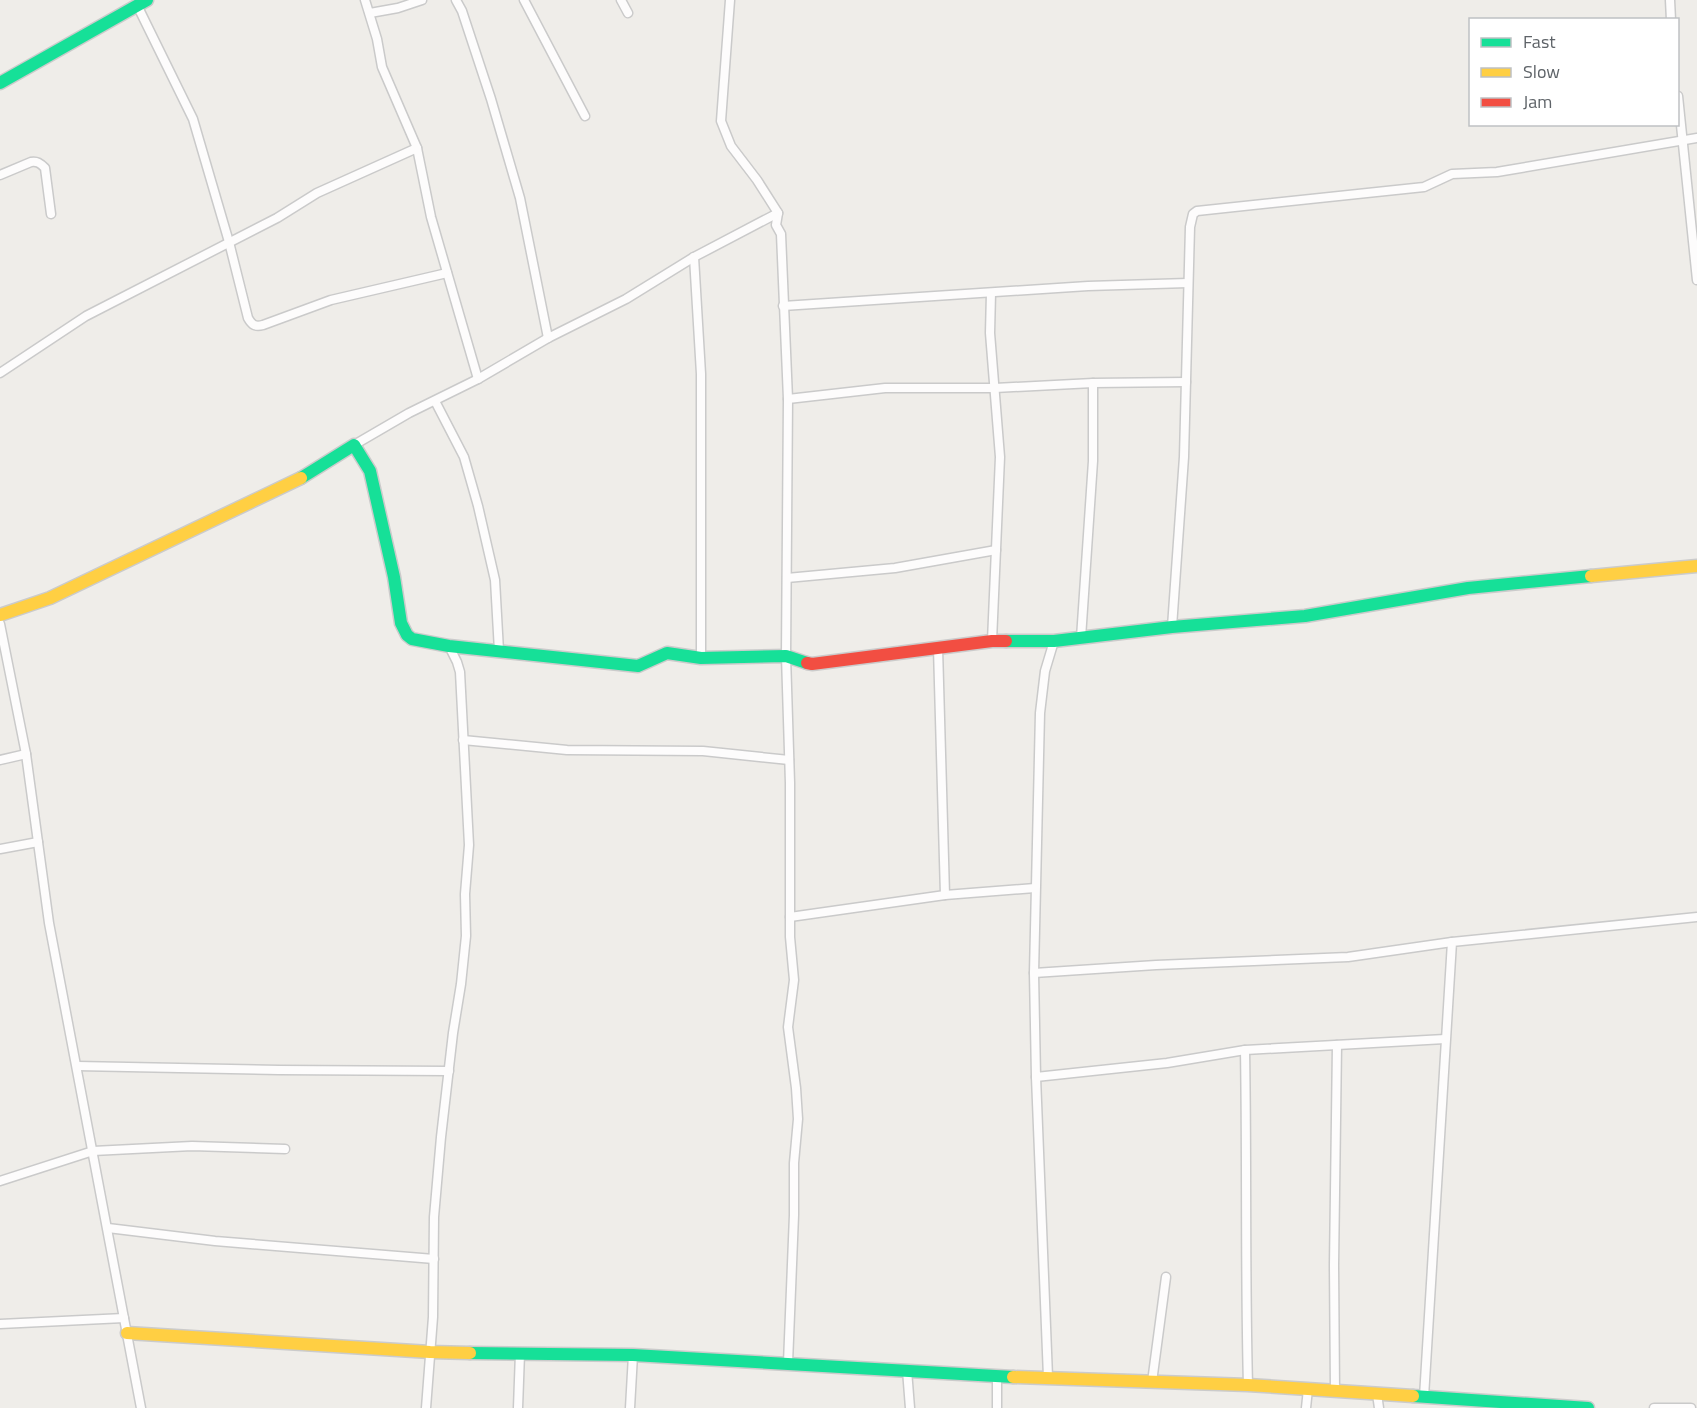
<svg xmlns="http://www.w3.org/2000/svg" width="1697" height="1408" font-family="'Titillium Web',sans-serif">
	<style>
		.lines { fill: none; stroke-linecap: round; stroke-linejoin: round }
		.street-casing { stroke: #cacaca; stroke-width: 11 }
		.fast-casing { stroke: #cbcbcb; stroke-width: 15 }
		.slow-casing { stroke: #cbcbcb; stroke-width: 15 }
		.jam-casing { stroke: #cbcbcb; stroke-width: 15 }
		.street { stroke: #fdfcfc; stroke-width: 8 }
		.fast { stroke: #16e098; stroke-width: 12 }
		.slow { stroke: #ffcf43; stroke-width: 12 }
		.jam { stroke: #f24e42; stroke-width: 12 }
	</style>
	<rect width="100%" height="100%" fill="#efede9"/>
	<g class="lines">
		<g class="street-casing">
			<g id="street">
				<polyline points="365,0 377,39 382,67 417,148 431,217 478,379"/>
				<polyline points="456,0 462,11 491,99 520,198 548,338"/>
				<polyline points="524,0 585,116"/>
				<polyline points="621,0 628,13"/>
				<polyline points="730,0 721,121 731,146 757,180 778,213 776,225 781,234 788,399 786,656 790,783 790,937 794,980 788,1027 796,1088 798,1119 794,1163 794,1215 788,1363"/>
				<polyline points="1670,0 1671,20"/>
				<path d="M 137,5 L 193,119 L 229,242 L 248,318 C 252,325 255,327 263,325 L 331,300 L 447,273"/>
				<polyline points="370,13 398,8 422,0"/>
				<polyline points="1678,96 1697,280"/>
				<path d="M 0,175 L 31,162 C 37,161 40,163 45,168 L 51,214"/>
				<polyline points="694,257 701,374 701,658"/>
				<polyline points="991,293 990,333 1000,457 992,641"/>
				<polyline points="783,306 1088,286 1188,283"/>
				<polyline points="0,373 86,316 277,218 317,193 417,148"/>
				<polyline points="788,399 885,388 995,388 1093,383 1186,382"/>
				<polyline points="435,401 464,457 478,506 495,580 499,651"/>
				<polyline points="354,445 409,413 478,379 548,338 626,299 694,257 778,213"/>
				<polyline points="787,578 895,568 996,550"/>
				<polyline points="0,624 26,754 49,923 141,1408"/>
				<polyline points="1172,627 1184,457 1190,227 1193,214 1197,211 1424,187 1452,174 1497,172 1697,138"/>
				<polyline points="1081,638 1093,461 1093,383"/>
				<polyline points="1054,641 1045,671 1040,713 1034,973 1036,1077 1167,1063 1245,1050 1445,1039"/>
				<polyline points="938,648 945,895"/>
				<polyline points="463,740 567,750 703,751 789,760"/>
				<polyline points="0,760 26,754"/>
				<polyline points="0,849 38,842"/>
				<polyline points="790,917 945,895 1035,888"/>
				<polyline points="1034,973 1156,965 1348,957 1452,942"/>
				<path d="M 1245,1050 C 1247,1162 1245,1273 1248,1385"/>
				<polyline points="77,1066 279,1070 449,1071"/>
				<polyline points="1036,1077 1048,1377"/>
				<polyline points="0,1181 93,1151 192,1146 285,1149"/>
				<polyline points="108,1228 215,1241 434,1259"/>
				<polyline points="0,1324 124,1318"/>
				<polyline points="907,1370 910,1408"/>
				<polyline points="997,1377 997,1408"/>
				<polyline points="1152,1382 1166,1277"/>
				<polyline points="1335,1391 1334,1265 1337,1045"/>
				<polyline points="1377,1394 1379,1408"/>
				<polyline points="1424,1397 1452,942 1697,917"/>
				<polyline points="426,1408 433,1317 434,1217 441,1137 453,1033 461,984 466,936 465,894 469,845 460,672 457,662 449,646"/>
				<polyline points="518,1408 520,1353"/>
				<polyline points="630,1408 633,1355"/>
				<polyline points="1306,1408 1308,1389"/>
				<polyline points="1654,1408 1691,1408"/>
			</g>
		</g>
		<g class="fast-casing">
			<g id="fast">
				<polyline points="0,83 147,0"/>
				<polyline points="301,478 354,445 370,471 394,577 401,623 407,635 412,639 449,646 638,666 667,653 701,658 786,656 807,663"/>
				<polyline points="1006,641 1054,641 1172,627 1305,616 1468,588 1591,576"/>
				<polyline points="470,1353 633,1355 1013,1377"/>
				<polyline points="1413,1396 1588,1408"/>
			</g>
		</g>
		<g class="slow-casing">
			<g id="slow">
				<polyline points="1591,576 1697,566"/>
				<polyline points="0,615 50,598 301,478"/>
				<polyline points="127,1333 430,1352 470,1353"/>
				<polyline points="1013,1377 1248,1385 1413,1396"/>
			</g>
		</g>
		<g class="jam-casing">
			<polyline id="jam" points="807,663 812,664 992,641 1006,641"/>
		</g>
		<use href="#street" class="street"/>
		<use href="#fast" class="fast"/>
		<use href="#slow" class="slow"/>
		<use href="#jam" class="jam"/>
	</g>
	<rect x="1469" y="18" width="210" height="108" fill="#ffffff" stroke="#bfc1c3" stroke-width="1.5"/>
	<rect x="1481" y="38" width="30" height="9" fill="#16e098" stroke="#bfc1c3" stroke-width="1.5"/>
	<text x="1523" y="48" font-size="18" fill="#5e6368">Fast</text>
	<rect x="1481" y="68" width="30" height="9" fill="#ffcf43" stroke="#bfc1c3" stroke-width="1.5"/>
	<text x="1523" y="78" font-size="18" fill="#5e6368">Slow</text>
	<rect x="1481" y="98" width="30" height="9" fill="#f24e42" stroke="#bfc1c3" stroke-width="1.5"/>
	<text x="1523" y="108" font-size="18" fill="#5e6368">Jam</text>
</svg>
